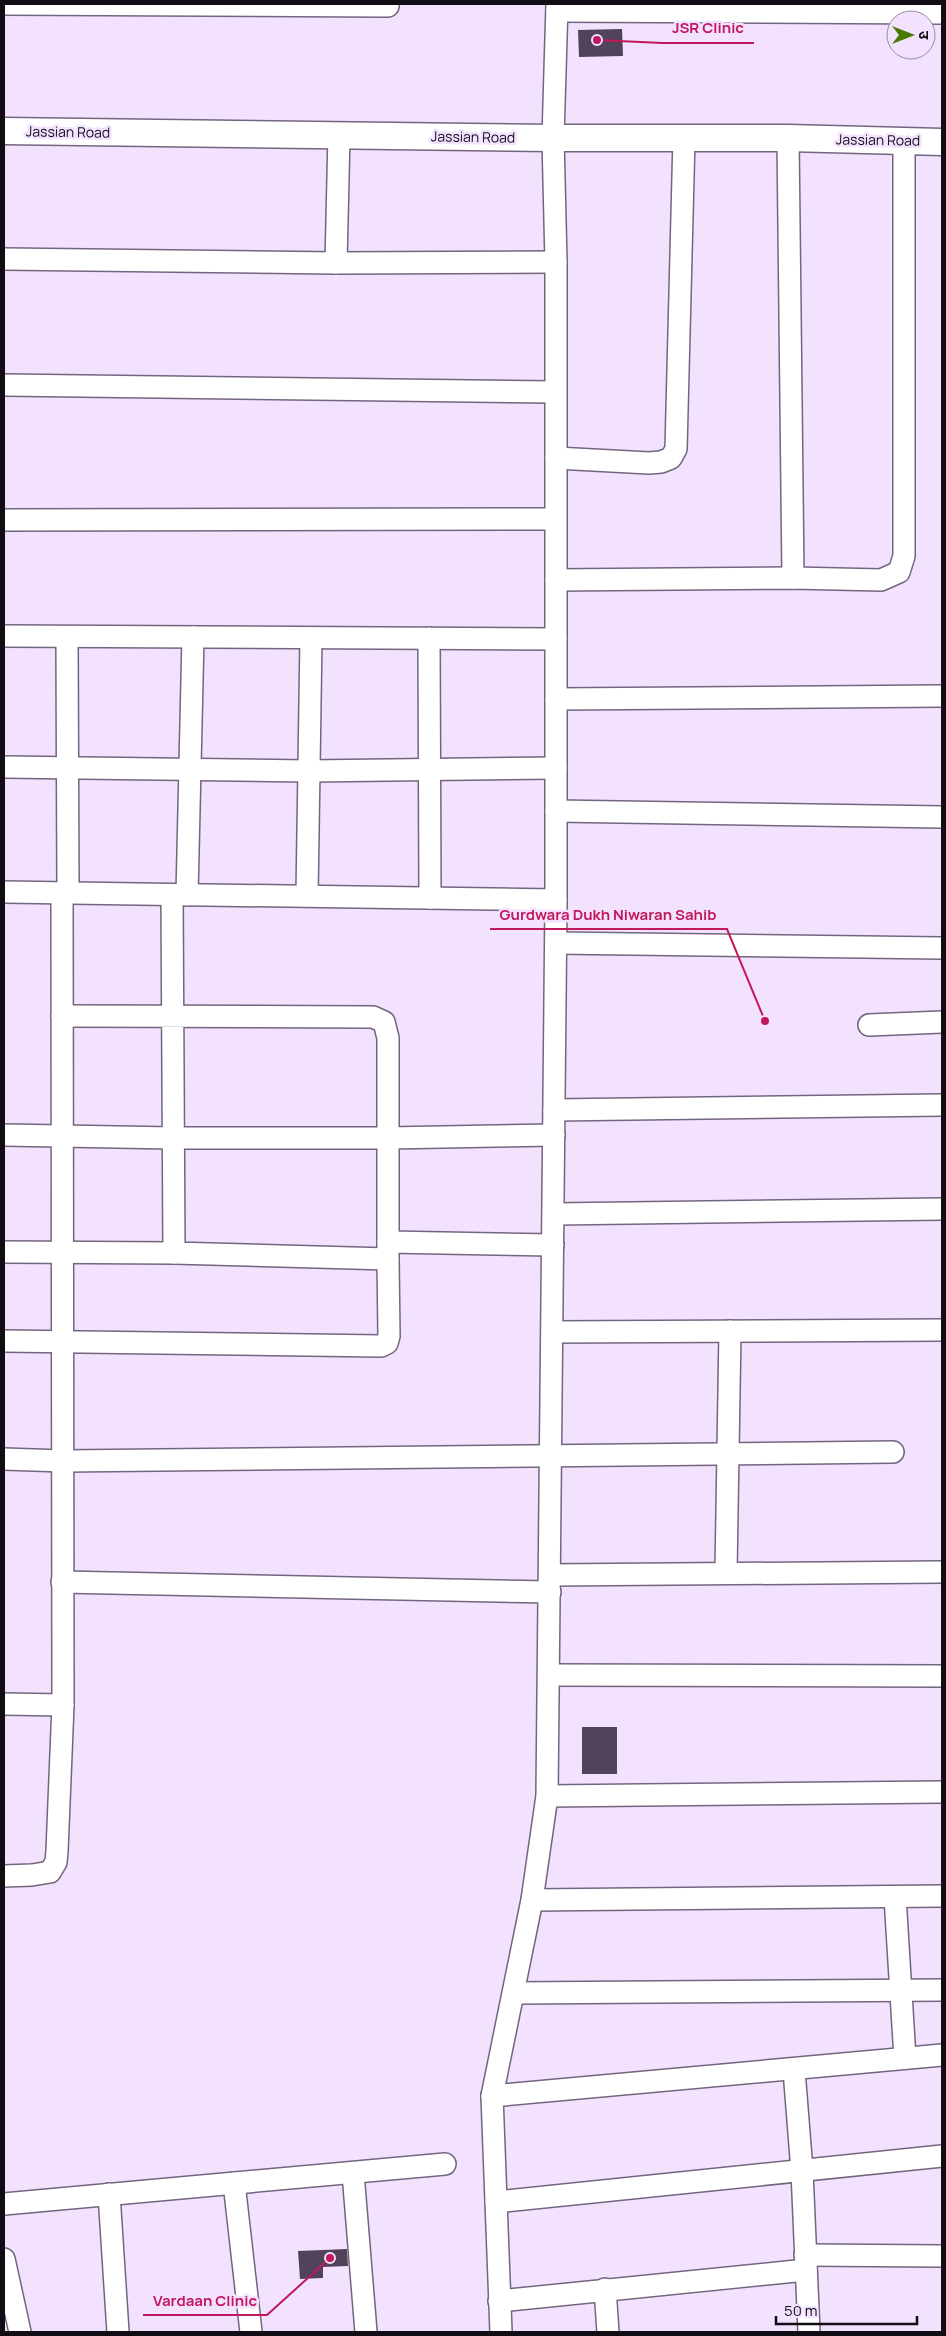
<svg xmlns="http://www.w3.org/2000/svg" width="946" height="2336" font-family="Manrope,'Noto Sans Devanagari',sans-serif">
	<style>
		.building { fill: #51435a }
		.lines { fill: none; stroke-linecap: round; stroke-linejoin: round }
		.minor-casing { stroke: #74657e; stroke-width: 24 }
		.tertiary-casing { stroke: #74657e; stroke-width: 29 }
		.minor { stroke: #fff; stroke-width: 21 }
		.tertiary { stroke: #fff; stroke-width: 26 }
		.labels { text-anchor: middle; stroke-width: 5; stroke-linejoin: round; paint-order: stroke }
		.street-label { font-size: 14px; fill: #120c15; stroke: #f3e2fe }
		.leader { fill: none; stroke: #c2185b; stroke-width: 2 }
		.callout-dot { fill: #c2185b; stroke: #f3e2fe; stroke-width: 2 }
		.callout-label { font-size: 15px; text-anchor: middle; font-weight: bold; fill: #c2185b; stroke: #f3e2fe; stroke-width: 5; stroke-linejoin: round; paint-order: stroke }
	</style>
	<rect width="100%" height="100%" fill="#f3e2fe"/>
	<g class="building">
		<polygon points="622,29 623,56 579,57 578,30"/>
		<rect x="582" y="1727" width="35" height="47"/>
		<polygon points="347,2249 348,2266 323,2267 323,2278 300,2279 298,2251"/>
	</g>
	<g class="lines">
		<g class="minor-casing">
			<g id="minor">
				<polyline points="4,4 388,6"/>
				<polyline points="557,11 942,13"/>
				<polyline points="788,138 793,578"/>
				<polyline points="4,259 336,263 339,135"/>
				<polyline points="336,263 556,262"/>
				<polyline points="4,385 555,392"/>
				<polyline points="556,458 649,463 661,462 671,458 676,449 684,138"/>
				<polyline points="4,520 555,519"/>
				<polyline points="556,580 793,578 881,580 899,572 904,556 904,141"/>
				<polyline points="4,636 556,639"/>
				<polyline points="67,637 68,893"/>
				<polyline points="429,638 430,898"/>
				<polyline points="556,699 942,696"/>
				<polyline points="4,767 309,771 556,768"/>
				<polyline points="556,811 942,817"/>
				<polyline points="4,892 556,900 556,262 553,138 557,4"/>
				<polyline points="187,895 193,637"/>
				<polyline points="307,896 311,638"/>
				<polyline points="556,943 942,948"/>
				<path d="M 62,1016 L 373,1017 L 384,1022 L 388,1038 L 388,1259 L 174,1253 C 173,1133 173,1014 172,895"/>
				<polyline points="869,1025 942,1022"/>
				<polyline points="554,1110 942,1105"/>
				<polyline points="4,1135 173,1138 388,1138 554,1135"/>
				<polyline points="554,1214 942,1209"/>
				<polyline points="388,1242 553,1245"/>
				<polyline points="4,1252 174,1253"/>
				<polyline points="552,1332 942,1330"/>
				<polyline points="4,1341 381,1346 387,1343 389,1336 388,1259"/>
				<polyline points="4,1459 63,1461 893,1452"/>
				<polyline points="726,1572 730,1331"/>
				<polyline points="550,1575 942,1572"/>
				<polyline points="62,1582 550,1592"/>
				<polyline points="549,1675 942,1676"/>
				<polyline points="4,1704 63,1705"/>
				<polyline points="547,1796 942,1792"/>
				<polyline points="4,1876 32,1875 50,1872 56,1862 57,1851 63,1705 62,893"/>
				<polyline points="895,1897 905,2058"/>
				<polyline points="532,1900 942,1896"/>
				<polyline points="514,1993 942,1990"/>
				<polyline points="794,2070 802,2171 809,2332"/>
				<polyline points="492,2096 532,1900 547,1796 556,900"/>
				<polyline points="353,2173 366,2332"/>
				<polyline points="234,2183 251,2332"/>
				<polyline points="109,2194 118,2332"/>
				<polyline points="496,2202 942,2156"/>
				<polyline points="4,2204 445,2164"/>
				<polyline points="805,2255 942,2256"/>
				<polyline points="4,2259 20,2332"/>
				<polyline points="605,2289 608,2332"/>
				<polyline points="499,2301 806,2270"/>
				<polyline points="501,2332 492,2096 942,2055"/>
			</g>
		</g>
		<g class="tertiary-casing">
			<polyline id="tertiary" points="4,131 553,138 788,138 942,142"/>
		</g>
		<use href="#minor" class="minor"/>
		<use href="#tertiary" class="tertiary"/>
	</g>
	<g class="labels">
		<g class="street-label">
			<text transform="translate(68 132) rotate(1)" y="5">Jassian Road</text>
			<text transform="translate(473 137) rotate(1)" y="5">Jassian Road</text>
			<text transform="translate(878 140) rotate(1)" y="5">Jassian Road</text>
		</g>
	</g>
	<path class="leader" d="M597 40L662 43H754M765 1021L727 929H490M330 2258L267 2315H143"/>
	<g class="callout-dot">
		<circle cx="597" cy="40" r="5"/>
		<circle cx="765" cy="1021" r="5"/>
		<circle cx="330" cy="2258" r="5"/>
	</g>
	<g class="callout-label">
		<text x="708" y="33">JSR Clinic</text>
		<text x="608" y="920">Gurdwara Dukh Niwaran Sahib</text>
		<text x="205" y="2306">Vardaan Clinic</text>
	</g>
	<rect width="946" height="2336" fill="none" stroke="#120c15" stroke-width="10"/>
	<g transform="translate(911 35) rotate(90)"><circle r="24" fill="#f3e2fe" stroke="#998ca1"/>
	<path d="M0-4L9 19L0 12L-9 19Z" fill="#487901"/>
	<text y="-8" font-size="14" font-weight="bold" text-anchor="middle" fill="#120c15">उ</text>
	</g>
	<path d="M776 2316v8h141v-8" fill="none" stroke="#120c15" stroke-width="2.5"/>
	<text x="784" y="2316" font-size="15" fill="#120c15" stroke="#f3e2fe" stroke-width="4" paint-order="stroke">50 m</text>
</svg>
